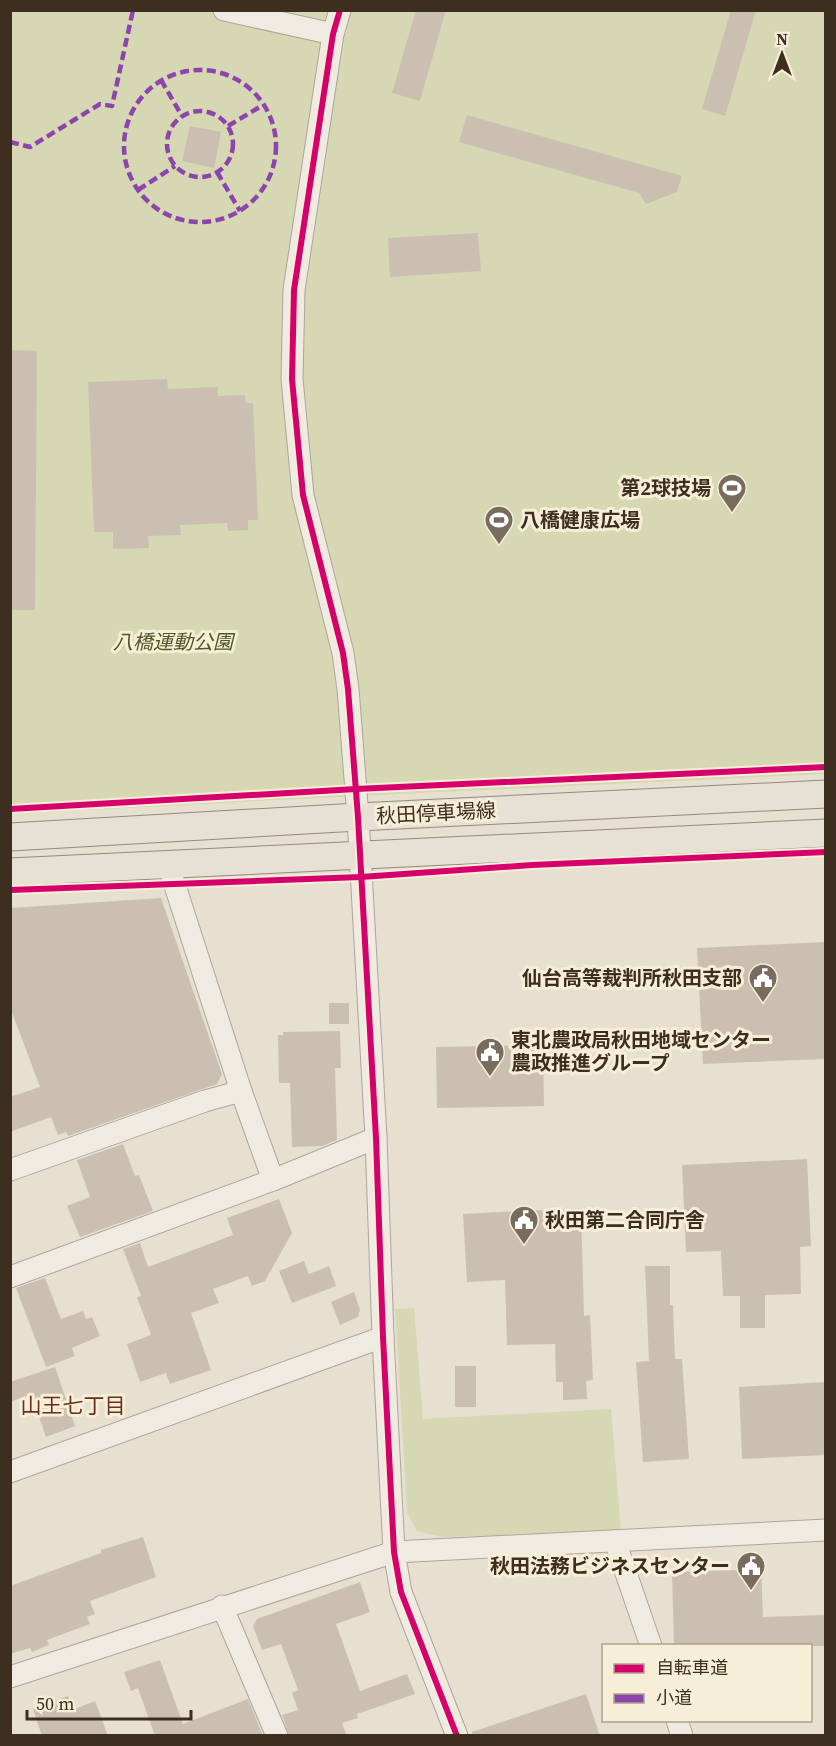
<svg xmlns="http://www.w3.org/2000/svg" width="836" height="1746" font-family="'Source Serif 4','Noto Sans JP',serif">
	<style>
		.green { fill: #d6d7b3 }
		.building { fill: #cbbfb2 }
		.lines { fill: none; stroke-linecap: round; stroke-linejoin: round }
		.minor-casing { stroke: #ada599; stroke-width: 23 }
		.major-casing { stroke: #928b80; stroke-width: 29 }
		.minor { stroke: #efebe3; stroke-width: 21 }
		.major { stroke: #e6e1d4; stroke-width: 27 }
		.quiet { stroke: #8e44ad; stroke-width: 4.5; stroke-dasharray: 9 4.5; stroke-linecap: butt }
		.cycleway-casing { stroke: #f7eed8; stroke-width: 10 }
		.cycleway { stroke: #d6006c; stroke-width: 6 }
		.labels { text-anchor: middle; stroke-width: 6; stroke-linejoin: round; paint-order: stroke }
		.poi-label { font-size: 20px; font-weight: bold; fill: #3d2e20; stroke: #f7eed8; text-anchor: end }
		.park-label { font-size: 20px; font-style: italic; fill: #4d5a26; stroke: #f7eed8 }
		.street-label { font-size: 20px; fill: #3d2e20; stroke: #f7eed8 }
		.neighbourhood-label { font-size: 21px; fill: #6b2e1e; stroke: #f7eed8 }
	</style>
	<rect width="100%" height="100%" fill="#e7e0d1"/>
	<g class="green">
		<polygon points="10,11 825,11 825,774 357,796 11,814"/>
		<polygon points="414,1308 423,1419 611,1409 621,1531 442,1537 417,1531 407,1513 395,1309"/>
	</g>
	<g class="building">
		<polygon points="416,10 446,10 420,101 392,93"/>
		<polygon points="731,10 756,10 725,116 702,109"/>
		<polygon points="467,115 682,176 677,192 646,204 639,193 459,142"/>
		<polygon points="190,126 221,132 214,168 182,161"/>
		<polygon points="478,233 481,271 390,277 388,238"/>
		<polygon points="10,350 37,351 35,610 10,610"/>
		<polygon points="167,379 168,389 218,387 218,396 245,395 246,403 253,403 258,520 248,520 248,530 228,531 227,523 180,525 181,535 148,536 149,548 113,549 113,532 94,532 88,382"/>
		<polygon points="161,898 222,1074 217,1084 68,1136 66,1132 58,1135 51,1117 10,1132 10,1097 40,1087 10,1007 10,908"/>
		<polygon points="825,942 825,1059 703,1064 697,948"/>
		<rect x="329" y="1003" width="20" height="21"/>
		<polygon points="340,1031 341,1068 335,1068 337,1140 322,1146 292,1147 290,1083 279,1083 278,1035 283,1035 283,1032"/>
		<polygon points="543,1045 544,1106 437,1108 436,1047"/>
		<polygon points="123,1144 135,1176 139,1175 153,1211 80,1237 67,1206 90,1197 77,1160"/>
		<polygon points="807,1159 811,1246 800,1247 801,1294 765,1295 765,1328 740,1328 740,1296 723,1296 721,1251 686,1252 682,1165"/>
		<polygon points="279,1199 292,1233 265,1281 252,1286 248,1276 213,1289 219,1303 191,1313 211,1370 170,1384 166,1373 140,1382 127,1344 151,1335 137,1297 141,1296 123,1249 140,1243 148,1267 233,1235 227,1218"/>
		<polygon points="581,1208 584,1316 590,1315 593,1380 586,1381 587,1399 563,1400 563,1382 556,1382 555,1344 507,1345 505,1280 467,1282 463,1214"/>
		<polygon points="304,1261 309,1274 329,1266 336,1286 292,1303 279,1271"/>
		<polygon points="645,1266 670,1266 670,1305 673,1305 675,1359 682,1359 689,1459 643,1462 636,1362 649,1361"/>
		<polygon points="45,1278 61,1319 83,1311 86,1319 92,1317 100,1336 72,1348 75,1356 46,1367 16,1288"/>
		<polygon points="354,1292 360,1310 358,1317 340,1325 331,1302"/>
		<rect x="455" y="1366" width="21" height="41"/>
		<polygon points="55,1367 75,1426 46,1437 31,1394 10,1402 10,1382"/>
		<polygon points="825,1382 825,1455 742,1459 739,1387"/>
		<polygon points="143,1537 156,1577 90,1601 95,1614 87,1617 90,1624 47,1640 49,1645 32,1652 30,1648 10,1654 10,1586 101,1553 101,1550"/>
		<polygon points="740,1565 761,1565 763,1617 825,1615 825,1646 674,1646 672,1572 740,1570"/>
		<polygon points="360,1582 370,1612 336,1624 360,1691 407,1674 415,1694 357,1714 358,1718 342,1723 347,1736 289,1736 282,1715 298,1710 292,1693 298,1690 281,1644 262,1650 253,1626 257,1619"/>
		<polygon points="160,1660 183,1724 248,1699 263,1736 155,1736 138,1688 131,1691 124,1672"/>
		<polygon points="586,1694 600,1736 472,1736 472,1732"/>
		<polygon points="68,1696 72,1710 95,1701 108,1736 42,1736 33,1709"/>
	</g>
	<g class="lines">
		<g class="minor-casing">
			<g id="minor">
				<polyline points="224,10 333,34"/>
				<polyline points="340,10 333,34 294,290 292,379 303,495 343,653 348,689 358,817 376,1138 383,1337 394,1552 401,1592 457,1736"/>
				<polyline points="168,864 241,1091"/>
				<polyline points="10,1170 205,1101 241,1091 273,1180 376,1138"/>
				<polyline points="10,1277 273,1180"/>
				<polyline points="10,1472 383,1337"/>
				<polyline points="615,1541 651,1646"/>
				<polyline points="222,1606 277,1736"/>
				<polyline points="10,1677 394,1552 826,1530"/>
				<polyline points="677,1720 682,1736"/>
			</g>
		</g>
		<g class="major-casing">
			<g id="major">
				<polyline points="10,837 358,817 826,794"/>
				<polyline points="10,872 826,833"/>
			</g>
		</g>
		<use href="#minor" class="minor"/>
		<use href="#major" class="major"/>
		<g class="quiet">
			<circle cx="200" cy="146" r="76"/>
			<polyline points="161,80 182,116"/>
			<circle cx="200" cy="144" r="33"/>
			<polyline points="228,126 263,105"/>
			<polyline points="10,142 30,147 100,104 112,106 133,10"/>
			<polyline points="217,172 240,211"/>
			<polyline points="138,190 175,166"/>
		</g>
		<g class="cycleway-casing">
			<g id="cycleway">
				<polyline points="340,10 333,34 294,290 292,379 303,495 343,653 348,689 358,817 376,1138 383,1337 394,1552 401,1592 457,1736"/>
				<polyline points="10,809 356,789 826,767"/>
				<polyline points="10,890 361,877 532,865 826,852"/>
			</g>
		</g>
		<use href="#cycleway" class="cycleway"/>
	</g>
	<defs>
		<g id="stadium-pin" transform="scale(1.5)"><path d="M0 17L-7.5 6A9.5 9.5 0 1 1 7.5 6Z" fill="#786c5e" stroke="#f7eed8"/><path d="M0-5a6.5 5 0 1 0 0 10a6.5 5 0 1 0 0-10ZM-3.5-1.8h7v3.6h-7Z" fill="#fff"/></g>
		<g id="civic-pin" transform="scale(1.5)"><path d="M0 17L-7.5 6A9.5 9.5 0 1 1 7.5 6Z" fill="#786c5e" stroke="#f7eed8"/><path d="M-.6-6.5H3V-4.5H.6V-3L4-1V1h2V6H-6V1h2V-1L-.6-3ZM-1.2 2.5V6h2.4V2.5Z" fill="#fff"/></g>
	</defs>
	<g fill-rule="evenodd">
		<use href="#stadium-pin" x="732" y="488"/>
		<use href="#stadium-pin" x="499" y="520"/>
		<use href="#civic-pin" x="763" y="978"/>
		<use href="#civic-pin" x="490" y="1052"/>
		<use href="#civic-pin" x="524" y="1220"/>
		<use href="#civic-pin" x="751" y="1566"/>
	</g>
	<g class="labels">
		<g class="poi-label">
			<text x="711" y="495">第2球技場</text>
			<text x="520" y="527" text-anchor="start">八橋健康広場</text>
			<text x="742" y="985">仙台高等裁判所秋田支部</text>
			<text x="511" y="1047" text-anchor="start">東北農政局秋田地域センター<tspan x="511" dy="23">農政推進グループ</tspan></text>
			<text x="545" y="1227" text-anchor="start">秋田第二合同庁舎</text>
			<text x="730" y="1573">秋田法務ビジネスセンター</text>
		</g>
		<g class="park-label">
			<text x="173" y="649">八橋運動公園</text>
		</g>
		<g class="street-label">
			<text transform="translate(436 813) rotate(-3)" y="7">秋田停車場線</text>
		</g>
		<g class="neighbourhood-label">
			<text x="73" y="1413">山王七丁目</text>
		</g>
	</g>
	<rect width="836" height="1746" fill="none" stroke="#3d2e20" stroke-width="24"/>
	<rect x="602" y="1644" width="210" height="78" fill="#f7eed8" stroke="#ada18e" stroke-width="1.5"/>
	<rect x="614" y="1664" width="30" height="9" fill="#d6006c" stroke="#ada18e" stroke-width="1.5"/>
	<text x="656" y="1674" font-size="18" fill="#3d2e20">自転車道</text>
	<rect x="614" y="1694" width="30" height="9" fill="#8e44ad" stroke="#ada18e" stroke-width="1.5"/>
	<text x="656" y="1704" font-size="18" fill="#3d2e20">小道</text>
	<g transform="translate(782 54)" stroke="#f7eed8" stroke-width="4.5" paint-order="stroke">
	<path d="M0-4.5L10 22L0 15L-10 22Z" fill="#3d2e20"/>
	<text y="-9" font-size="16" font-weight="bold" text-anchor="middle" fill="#3d2e20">N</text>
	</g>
	<path d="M27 1710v9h164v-9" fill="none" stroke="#3d2e20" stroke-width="3"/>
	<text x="36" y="1710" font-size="18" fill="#3d2e20" stroke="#f7eed8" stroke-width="4.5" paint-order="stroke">50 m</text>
</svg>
